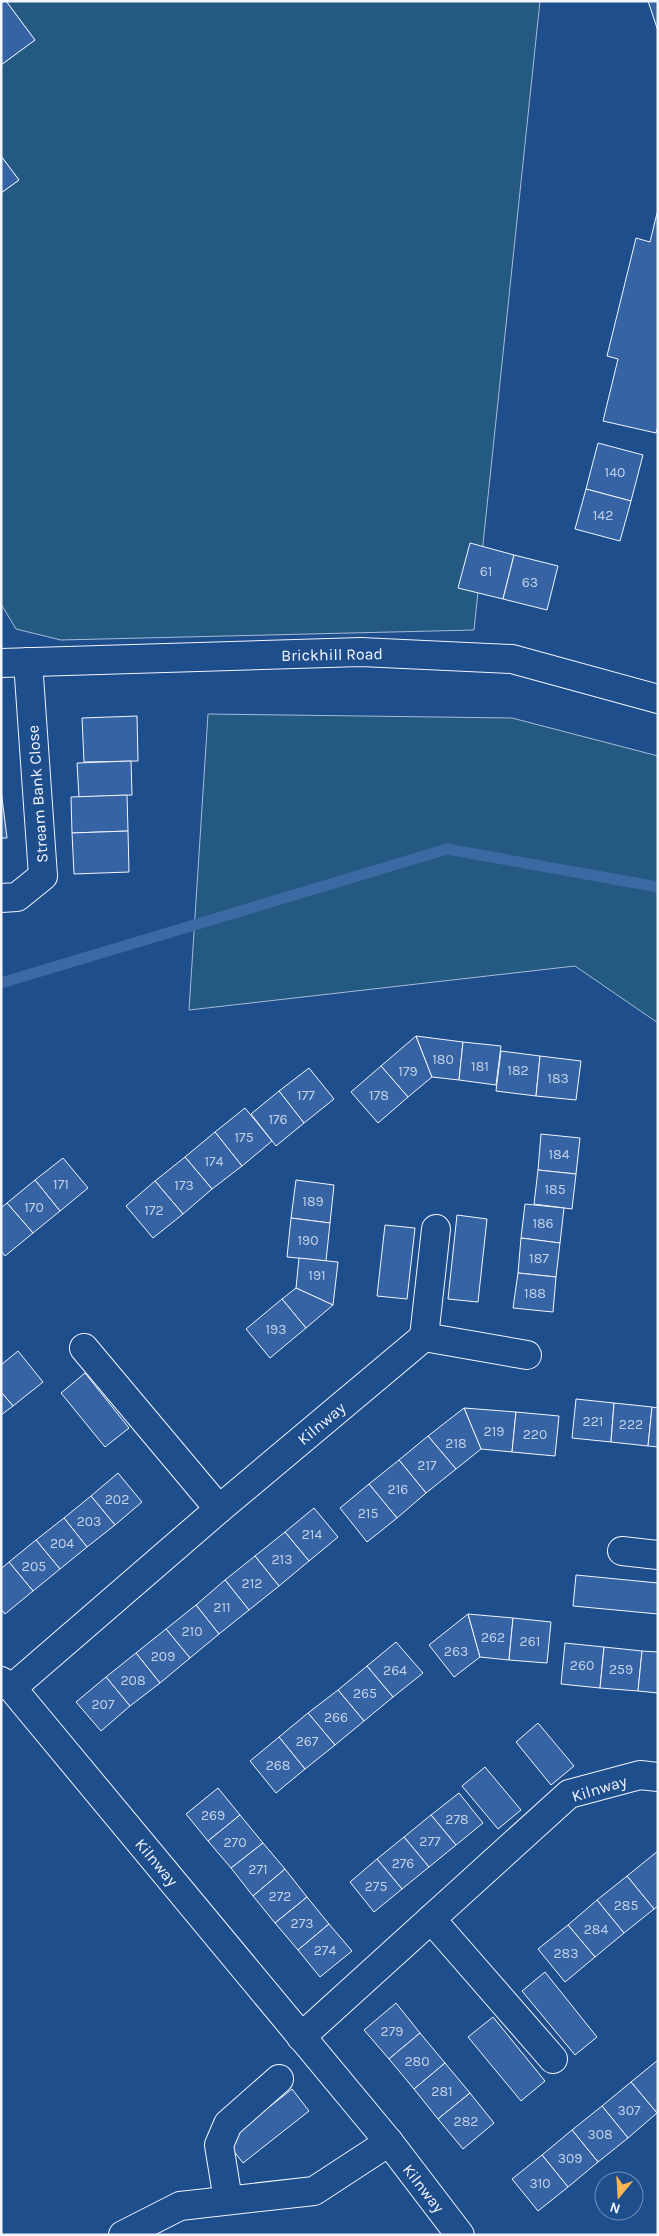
<svg xmlns="http://www.w3.org/2000/svg" width="659" height="2236" font-family="Karla,sans-serif">
	<style>
		.green { fill: #245a82; stroke: #a8bbd7 }
		.lines { fill: none; stroke-linecap: round; stroke-linejoin: round }
		.stream { stroke: #3b69a3; stroke-width: 11 }
		.building { fill: #3563a3; stroke: #f2f6ff }
		.minor-casing { stroke: #f2f6ff; stroke-width: 30 }
		.minor { stroke: #1f4e8c; stroke-width: 28 }
		.labels { text-anchor: middle; stroke-width: 4; stroke-linejoin: round; paint-order: stroke }
		.number-label { font-size: 14px; fill: #c3d1e8 }
		.street-label { font-size: 16px; fill: #f2f6ff; stroke: #1f4e8c }
	</style>
	<rect width="100%" height="100%" fill="#1f4e8c"/>
	<g class="green">
		<polygon points="6,1 540,1 474,630 61,640 16,629 1,604 1,193 19,180 1,156 1,65 35,40"/>
		<polygon points="208,714 512,718 658,756 658,1023 575,966 189,1010"/>
	</g>
	<g class="lines">
		<polyline class="stream" points="1,983 447,849 658,887"/>
	</g>
	<g class="building">
		<polygon points="1,1 6,1 35,40 1,65"/>
		<polygon points="648,1 658,1 658,31"/>
		<polygon points="1,156 19,180 1,193"/>
		<polygon points="658,209 658,426 656,433 603,421 618,359 607,356 636,238 650,242"/>
		<polygon points="598,443 643,455 631,501 586,489"/>
		<polygon points="586,489 631,501 620,541 575,529"/>
		<polygon points="470,543 514,555 503,599 458,588"/>
		<polygon points="514,555 558,566 547,610 503,599"/>
		<polygon points="137,716 138,761 84,762 82,718"/>
		<polygon points="131,761 132,795 79,797 77,763"/>
		<polygon points="1,790 7,838 1,838"/>
		<polygon points="127,795 128,831 72,833 71,797"/>
		<polygon points="128,831 129,872 74,874 72,833"/>
		<polygon points="416,1036 432,1077 408,1097 381,1066"/>
		<polygon points="416,1036 463,1042 459,1080 432,1077"/>
		<polygon points="463,1042 501,1046 496,1085 459,1080"/>
		<polygon points="501,1051 540,1056 536,1096 496,1091"/>
		<polygon points="540,1056 581,1061 576,1100 536,1096"/>
		<polygon points="381,1066 408,1097 378,1123 351,1092"/>
		<polygon points="309,1068 334,1099 304,1123 279,1091"/>
		<polygon points="279,1091 304,1123 276,1146 251,1114"/>
		<polygon points="245,1108 272,1141 242,1166 215,1132"/>
		<polygon points="215,1132 242,1166 212,1189 185,1157"/>
		<polygon points="541,1134 580,1138 576,1174 538,1170"/>
		<polygon points="185,1157 212,1189 183,1214 155,1181"/>
		<polygon points="63,1158 88,1188 60,1211 35,1180"/>
		<polygon points="538,1170 576,1174 572,1209 534,1204"/>
		<polygon points="35,1180 60,1211 33,1233 7,1203"/>
		<polygon points="296,1180 334,1185 330,1223 291,1218"/>
		<polygon points="155,1181 183,1214 153,1238 126,1206"/>
		<polygon points="7,1203 33,1233 5,1256 1,1251 1,1208"/>
		<polygon points="525,1204 564,1208 560,1243 521,1238"/>
		<polygon points="457,1215 487,1219 478,1302 448,1299"/>
		<polygon points="291,1218 330,1223 326,1261 287,1257"/>
		<polygon points="385,1225 415,1228 407,1299 377,1296"/>
		<polygon points="521,1238 560,1243 556,1277 518,1273"/>
		<polygon points="299,1258 338,1262 333,1305 296,1288"/>
		<polygon points="518,1273 556,1277 553,1312 513,1308"/>
		<polygon points="296,1288 333,1305 306,1328 282,1299"/>
		<polygon points="282,1299 306,1328 270,1358 246,1329"/>
		<polygon points="18,1351 43,1382 13,1406 1,1392 1,1365"/>
		<polygon points="85,1373 129,1428 105,1447 61,1393"/>
		<polygon points="1,1392 13,1406 1,1415"/>
		<polygon points="576,1399 614,1403 611,1442 572,1438"/>
		<polygon points="614,1403 652,1407 648,1446 611,1442"/>
		<polygon points="652,1407 658,1408 658,1447 648,1446"/>
		<polygon points="464,1408 516,1412 512,1452 481,1449"/>
		<polygon points="464,1408 481,1449 456,1469 428,1436"/>
		<polygon points="516,1412 559,1416 555,1456 512,1452"/>
		<polygon points="428,1436 456,1469 426,1493 399,1460"/>
		<polygon points="399,1460 426,1493 397,1518 369,1484"/>
		<polygon points="118,1473 142,1502 115,1525 91,1496"/>
		<polygon points="369,1484 397,1518 367,1542 340,1508"/>
		<polygon points="91,1496 115,1525 87,1547 64,1518"/>
		<polygon points="314,1508 338,1537 309,1561 285,1532"/>
		<polygon points="64,1518 87,1547 60,1569 36,1540"/>
		<polygon points="285,1532 309,1561 279,1586 255,1556"/>
		<polygon points="36,1540 60,1569 33,1591 9,1562"/>
		<polygon points="255,1556 279,1586 249,1610 225,1580"/>
		<polygon points="9,1562 33,1591 5,1614 1,1609 1,1569"/>
		<polygon points="576,1575 658,1583 658,1614 573,1606"/>
		<polygon points="225,1580 249,1610 219,1634 196,1605"/>
		<polygon points="196,1605 219,1634 190,1658 166,1629"/>
		<polygon points="468,1614 480,1657 454,1677 429,1645"/>
		<polygon points="468,1614 513,1618 509,1660 480,1657"/>
		<polygon points="513,1618 551,1622 547,1663 509,1660"/>
		<polygon points="166,1629 190,1658 160,1683 136,1653"/>
		<polygon points="396,1642 423,1673 393,1697 367,1666"/>
		<polygon points="565,1643 604,1647 600,1688 561,1684"/>
		<polygon points="604,1647 642,1651 638,1691 600,1688"/>
		<polygon points="642,1651 658,1652 658,1693 638,1691"/>
		<polygon points="136,1653 160,1683 130,1706 106,1677"/>
		<polygon points="367,1666 393,1697 364,1721 338,1690"/>
		<polygon points="106,1677 130,1706 101,1731 76,1702"/>
		<polygon points="338,1690 364,1721 335,1745 308,1713"/>
		<polygon points="308,1713 335,1745 305,1769 279,1737"/>
		<polygon points="538,1723 574,1766 551,1785 516,1742"/>
		<polygon points="279,1737 305,1769 276,1793 250,1761"/>
		<polygon points="485,1767 521,1810 498,1829 462,1786"/>
		<polygon points="218,1788 240,1815 208,1841 186,1814"/>
		<polygon points="459,1793 483,1823 456,1845 431,1815"/>
		<polygon points="240,1815 263,1843 231,1868 208,1841"/>
		<polygon points="431,1815 456,1845 429,1867 404,1837"/>
		<polygon points="404,1837 429,1867 402,1889 377,1859"/>
		<polygon points="263,1843 285,1869 253,1896 231,1868"/>
		<polygon points="658,1851 658,1906 654,1909 627,1876"/>
		<polygon points="377,1859 402,1889 374,1912 350,1882"/>
		<polygon points="285,1869 307,1897 275,1923 253,1896"/>
		<polygon points="627,1876 654,1909 624,1933 597,1900"/>
		<polygon points="307,1897 329,1924 298,1950 275,1923"/>
		<polygon points="597,1900 624,1933 595,1957 568,1925"/>
		<polygon points="329,1924 352,1951 320,1977 298,1950"/>
		<polygon points="568,1925 595,1957 565,1982 538,1949"/>
		<polygon points="545,1972 597,2037 575,2055 522,1991"/>
		<polygon points="396,2003 420,2033 389,2059 364,2030"/>
		<polygon points="493,2017 545,2081 521,2101 468,2037"/>
		<polygon points="420,2033 445,2063 414,2089 389,2059"/>
		<polygon points="658,2060 658,2113 657,2113 631,2082"/>
		<polygon points="445,2063 470,2093 438,2119 414,2089"/>
		<polygon points="631,2082 657,2113 628,2138 602,2106"/>
		<polygon points="292,2089 309,2111 243,2163 226,2141"/>
		<polygon points="470,2093 494,2123 463,2149 438,2119"/>
		<polygon points="602,2106 628,2138 598,2162 572,2130"/>
		<polygon points="572,2130 598,2162 568,2187 542,2155"/>
		<polygon points="542,2155 568,2187 538,2211 512,2179"/>
	</g>
	<g class="lines">
		<g class="minor-casing">
			<g id="minor">
				<polyline points="1,663 361,652 512,659 658,699"/>
				<polyline points="1,898 17,897 43,876 28,662"/>
				<polyline points="424,1337 436,1229"/>
				<polyline points="84,1348 219,1509"/>
				<polyline points="622,1551 658,1555"/>
				<polyline points="1,1681 12,1688 389,2142 460,2235"/>
				<polyline points="12,1688 219,1509 424,1337 527,1355"/>
				<polyline points="431,1919 553,2059"/>
				<polyline points="301,2037 569,1794 640,1775 658,1777"/>
				<polyline points="228,2200 219,2145 228,2124 279,2079"/>
				<polyline points="123,2235 180,2206 314,2191 389,2142"/>
			</g>
		</g>
		<use href="#minor" class="minor"/>
	</g>
	<g class="labels">
		<g class="number-label">
			<text x="615" y="477">140</text>
			<text x="603" y="520">142</text>
			<text x="486" y="576">61</text>
			<text x="530" y="587">63</text>
			<text x="443" y="1064">180</text>
			<text x="480" y="1071">181</text>
			<text x="518" y="1075">182</text>
			<text x="408" y="1076">179</text>
			<text x="558" y="1083">183</text>
			<text x="306" y="1100">177</text>
			<text x="379" y="1100">178</text>
			<text x="278" y="1124">176</text>
			<text x="244" y="1142">175</text>
			<text x="559" y="1159">184</text>
			<text x="214" y="1166">174</text>
			<text x="61" y="1189">171</text>
			<text x="184" y="1190">173</text>
			<text x="555" y="1194">185</text>
			<text x="313" y="1206">189</text>
			<text x="34" y="1212">170</text>
			<text x="154" y="1215">172</text>
			<text x="543" y="1228">186</text>
			<text x="308" y="1245">190</text>
			<text x="539" y="1263">187</text>
			<text x="317" y="1280">191</text>
			<text x="535" y="1298">188</text>
			<text x="276" y="1334">193</text>
			<text x="593" y="1426">221</text>
			<text x="631" y="1429">222</text>
			<text x="494" y="1436">219</text>
			<text x="535" y="1439">220</text>
			<text x="456" y="1448">218</text>
			<text x="427" y="1470">217</text>
			<text x="398" y="1494">216</text>
			<text x="117" y="1504">202</text>
			<text x="368" y="1518">215</text>
			<text x="89" y="1526">203</text>
			<text x="312" y="1539">214</text>
			<text x="62" y="1548">204</text>
			<text x="282" y="1564">213</text>
			<text x="34" y="1571">205</text>
			<text x="252" y="1588">212</text>
			<text x="222" y="1612">211</text>
			<text x="192" y="1636">210</text>
			<text x="493" y="1642">262</text>
			<text x="530" y="1646">261</text>
			<text x="456" y="1656">263</text>
			<text x="163" y="1661">209</text>
			<text x="582" y="1670">260</text>
			<text x="621" y="1674">259</text>
			<text x="395" y="1675">264</text>
			<text x="133" y="1685">208</text>
			<text x="365" y="1698">265</text>
			<text x="103" y="1709">207</text>
			<text x="336" y="1722">266</text>
			<text x="307" y="1746">267</text>
			<text x="278" y="1770">268</text>
			<text x="213" y="1820">269</text>
			<text x="457" y="1824">278</text>
			<text x="430" y="1846">277</text>
			<text x="235" y="1847">270</text>
			<text x="403" y="1868">276</text>
			<text x="258" y="1874">271</text>
			<text x="376" y="1891">275</text>
			<text x="280" y="1901">272</text>
			<text x="626" y="1910">285</text>
			<text x="302" y="1928">273</text>
			<text x="596" y="1934">284</text>
			<text x="325" y="1955">274</text>
			<text x="566" y="1958">283</text>
			<text x="392" y="2036">279</text>
			<text x="417" y="2066">280</text>
			<text x="442" y="2096">281</text>
			<text x="629" y="2115">307</text>
			<text x="466" y="2126">282</text>
			<text x="600" y="2139">308</text>
			<text x="570" y="2163">309</text>
			<text x="540" y="2188">310</text>
		</g>
		<g class="street-label">
			<text transform="translate(332 654) rotate(-1)" y="6">Brickhill Road</text>
			<text transform="translate(37 794) rotate(-94)" y="6">Stream Bank Close</text>
			<text transform="translate(321 1423) rotate(-40)" y="6">Kilnway</text>
			<text transform="translate(599 1788) rotate(-17)" y="6">Kilnway</text>
			<text transform="translate(157 1862) rotate(50)" y="6">Kilnway</text>
			<text transform="translate(424 2188) rotate(52)" y="6">Kilnway</text>
		</g>
	</g>
	<rect width="659" height="2236" fill="none" stroke="#f2f6ff" stroke-width="5"/>
	<g transform="translate(619 2196) rotate(198)"><circle r="24" fill="#1f4e8c" stroke="#7391ba"/>
	<path d="M0-4L9 19L0 12L-9 19Z" fill="#ffb74d"/>
	<text y="-8" font-size="14" font-weight="bold" text-anchor="middle" fill="#f2f6ff">N</text>
	</g>
</svg>
